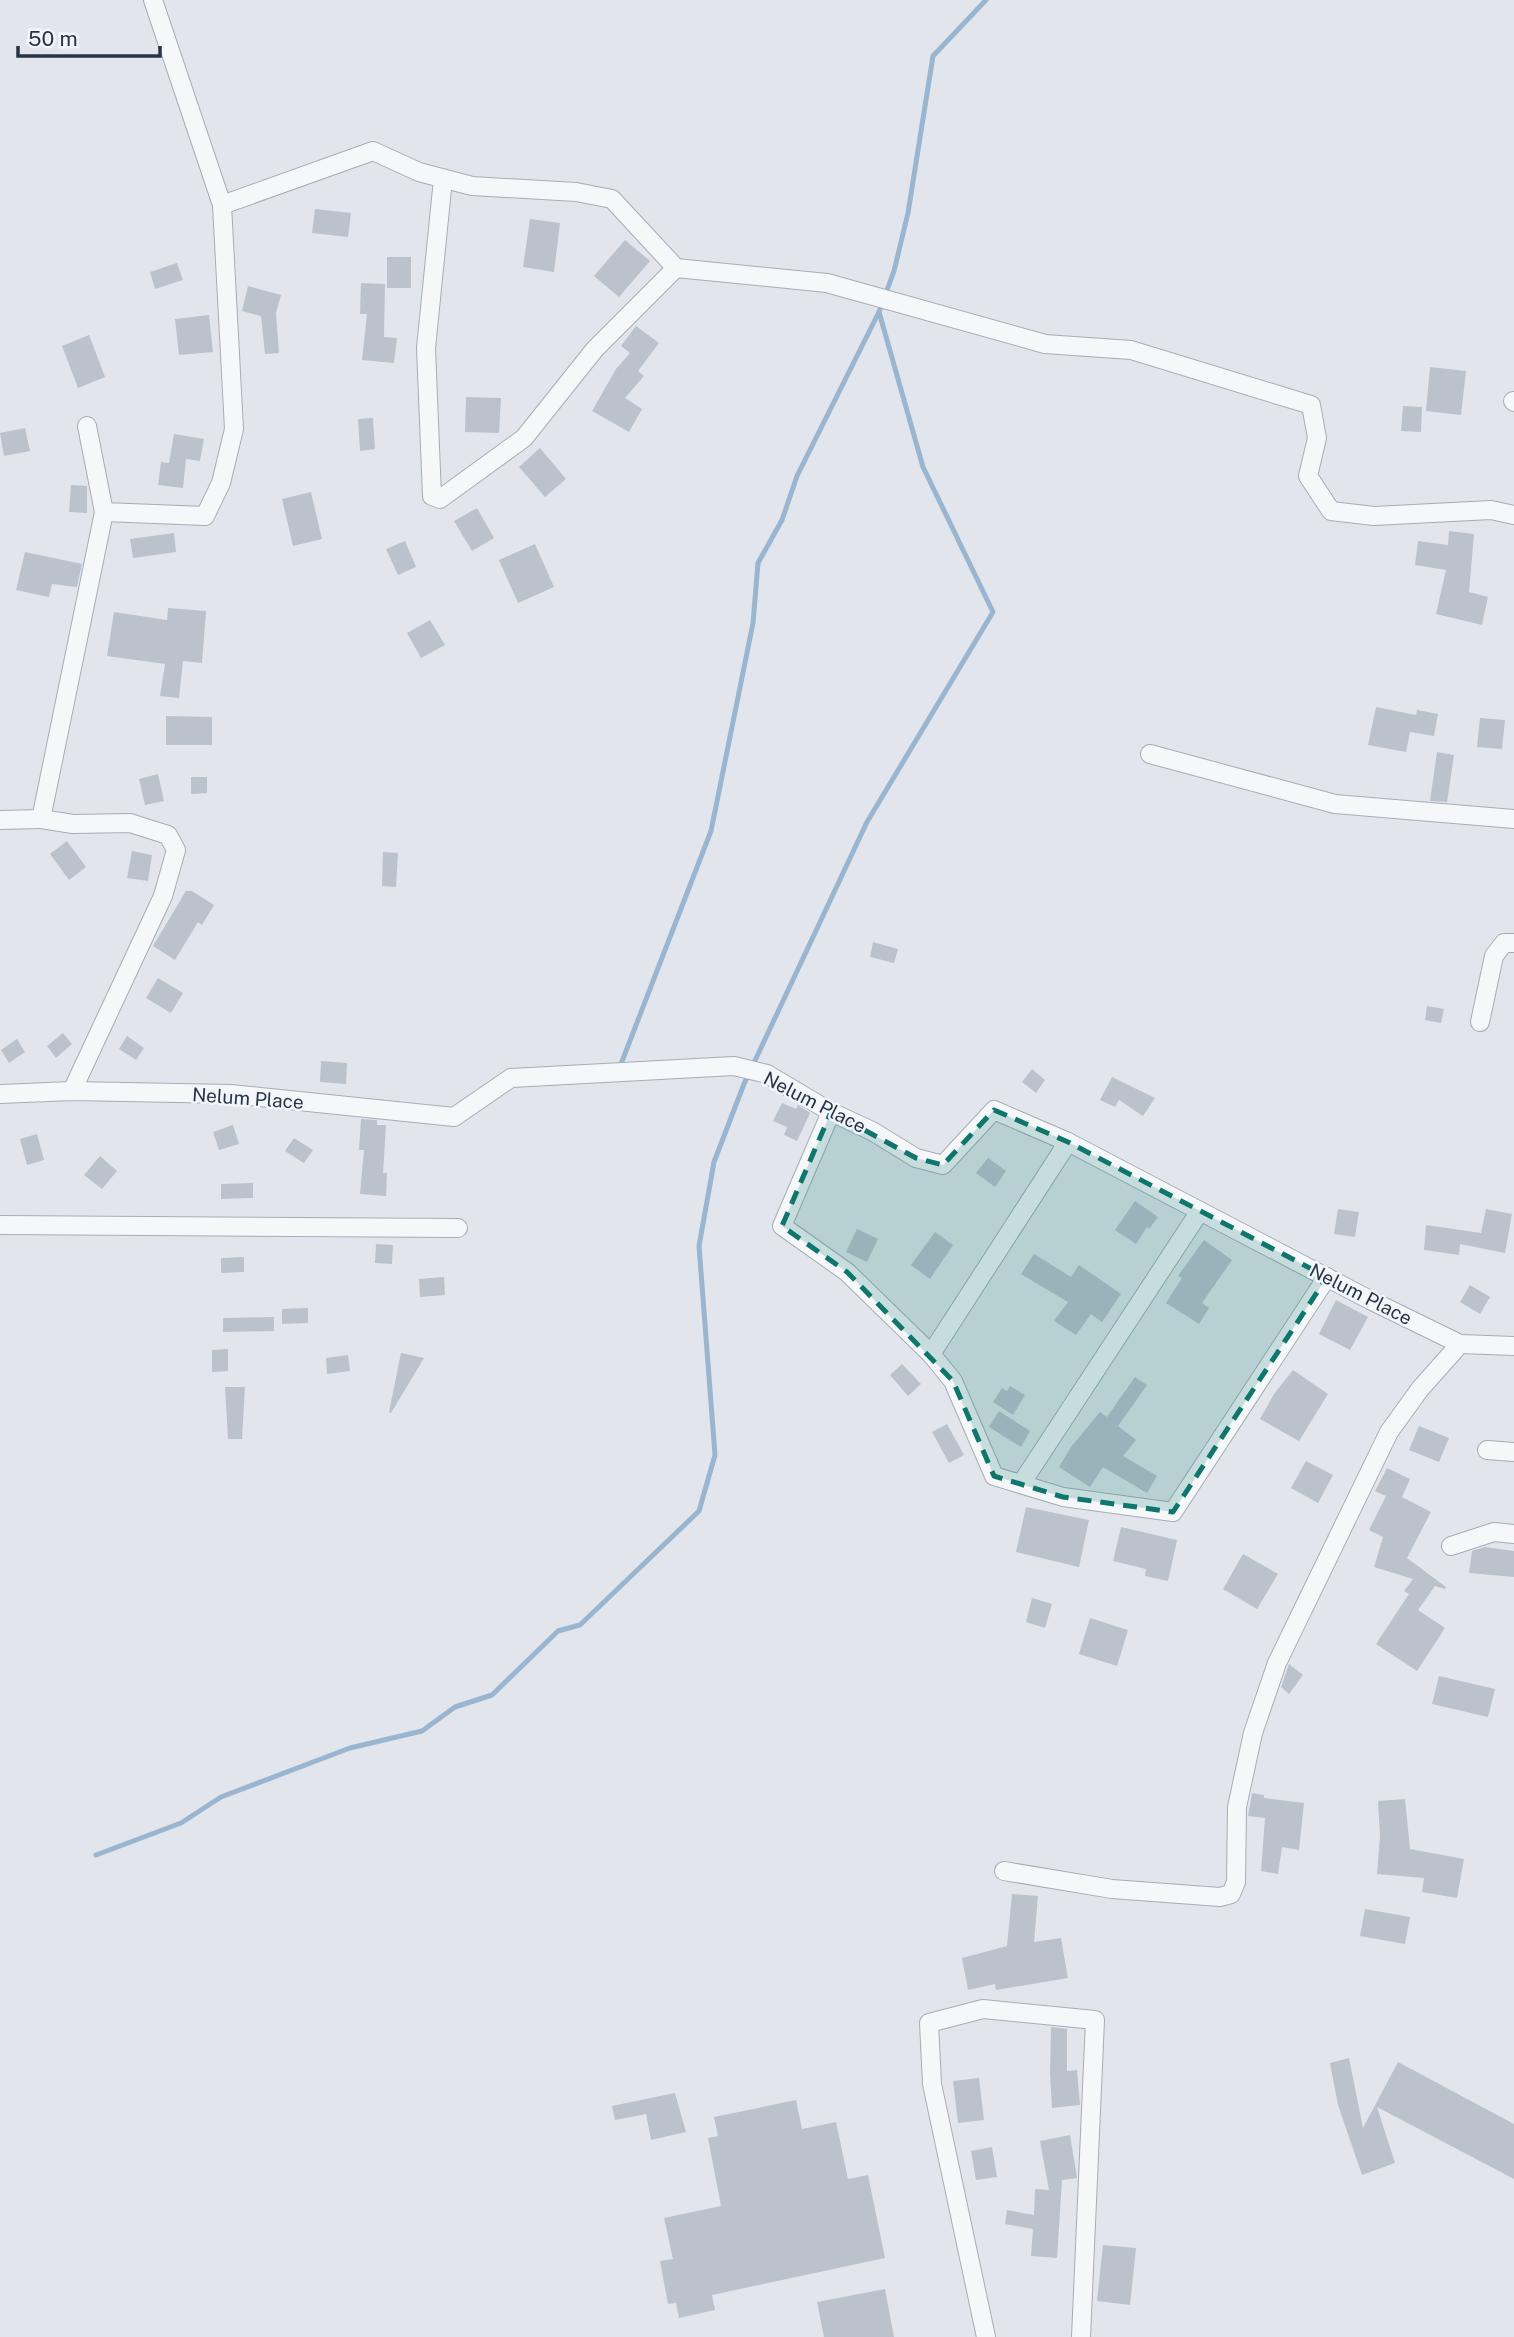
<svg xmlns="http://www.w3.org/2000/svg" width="1514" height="2337" font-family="'Public Sans',sans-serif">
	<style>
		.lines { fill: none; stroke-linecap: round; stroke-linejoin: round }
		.stream { stroke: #99b5d0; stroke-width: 5 }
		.building { fill: #bbc2cc }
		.street-casing { stroke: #a6adb7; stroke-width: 20 }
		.street { stroke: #f5f7f9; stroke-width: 18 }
		.marked { fill: #0f766e; fill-opacity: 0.2; stroke: #0f766e; stroke-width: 5; stroke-dasharray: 14 9; stroke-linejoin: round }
		.labels { text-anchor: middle; stroke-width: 5; stroke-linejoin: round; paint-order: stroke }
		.street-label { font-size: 19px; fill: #283446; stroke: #f2f5f9 }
	</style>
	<rect width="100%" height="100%" fill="#e2e6ec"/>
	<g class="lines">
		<g class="stream">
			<polyline points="621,1064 711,831 753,623 758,563 782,520 797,476 879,312 894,271 908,213 933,56 986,0"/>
			<polyline points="96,1855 181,1823 221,1797 350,1748 422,1731 455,1707 492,1695 558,1631 580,1625 699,1511 715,1455 699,1246 714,1162 744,1084 867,822 993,612 923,467 879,312"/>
		</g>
	</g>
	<g class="building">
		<polygon points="315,209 351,213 348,237 312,233"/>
		<polygon points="530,219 560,223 554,272 523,267"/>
		<polygon points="625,240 650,261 619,297 594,276"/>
		<rect x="387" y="257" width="24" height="31"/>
		<polygon points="177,263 183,280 155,289 150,272"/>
		<polygon points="361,283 385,284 384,337 397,338 394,363 362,360 367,314 360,314"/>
		<polygon points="248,286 281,295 276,313 279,353 265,354 261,316 242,311"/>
		<polygon points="209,315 213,352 179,355 175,319"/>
		<polygon points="636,326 659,343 638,371 644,376 625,398 642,409 629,432 592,411 616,369 630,353 621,346"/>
		<polygon points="89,335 105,377 78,388 62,346"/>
		<polygon points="1430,367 1466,371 1461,415 1426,411"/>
		<polygon points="466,397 501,398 499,433 465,432"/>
		<polygon points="1403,406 1422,407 1421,432 1401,431"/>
		<polygon points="373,418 375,449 360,451 358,419"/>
		<polygon points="25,428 30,451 4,456 0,433"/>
		<polygon points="174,434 204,439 200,461 186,459 183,488 158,485 161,462 169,463"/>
		<polygon points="540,448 566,479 545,497 519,467"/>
		<polygon points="71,485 87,486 87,513 69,512"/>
		<polygon points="311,492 322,539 293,546 282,499"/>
		<polygon points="477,508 494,538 472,551 454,521"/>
		<polygon points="1449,531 1474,534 1469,592 1488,597 1482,625 1436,614 1446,570 1415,565 1418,541 1448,545"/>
		<polygon points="174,533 176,552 133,558 130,539"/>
		<polygon points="405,541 416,567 398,575 386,549"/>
		<polygon points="535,544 554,587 518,603 499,560"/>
		<polygon points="25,552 82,564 77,587 52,584 49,597 16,590"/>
		<polygon points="168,608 206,611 202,663 183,661 179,698 160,696 165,664 107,656 114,612 167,620"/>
		<polygon points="430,620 445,645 421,658 407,633"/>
		<polygon points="1376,707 1416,715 1417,710 1438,714 1434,736 1410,732 1406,752 1368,745"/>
		<polygon points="166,716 212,717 212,745 166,745"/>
		<polygon points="1480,718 1505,720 1502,749 1477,747"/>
		<polygon points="1437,752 1454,755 1447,802 1430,801"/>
		<polygon points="158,774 164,801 145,805 139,779"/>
		<polygon points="191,777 207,777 207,793 191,794"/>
		<polygon points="67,841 86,867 69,880 50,854"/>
		<polygon points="132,851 152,855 148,881 127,878"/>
		<polygon points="383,852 398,853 396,887 382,886"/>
		<polygon points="186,891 192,891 214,905 202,925 198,922 175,960 153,946"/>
		<polygon points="873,942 898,949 894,963 870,957"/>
		<polygon points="158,978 183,993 171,1013 146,998"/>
		<polygon points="1427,1006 1444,1009 1441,1023 1425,1020"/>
		<polygon points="63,1033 72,1044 56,1058 47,1046"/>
		<polygon points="127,1036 144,1048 136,1060 119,1049"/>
		<polygon points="17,1039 25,1052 9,1063 1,1050"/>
		<polygon points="321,1061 347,1063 346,1084 320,1082"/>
		<polygon points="1032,1069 1045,1080 1036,1093 1022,1082"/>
		<polygon points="1112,1077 1155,1098 1143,1116 1119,1100 1115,1107 1100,1100"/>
		<polygon points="782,1103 796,1109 798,1105 810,1113 797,1141 784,1135 787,1127 773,1121"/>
		<polygon points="361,1119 377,1120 377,1125 386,1125 383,1173 387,1173 386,1196 360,1194 364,1150 359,1150"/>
		<polygon points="233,1125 239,1144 219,1150 213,1132"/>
		<polygon points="37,1134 44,1160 27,1165 20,1139"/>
		<polygon points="294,1138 313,1150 304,1163 285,1151"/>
		<polygon points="100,1156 117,1171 102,1189 84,1175"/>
		<polygon points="988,1158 1006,1171 995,1187 976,1173"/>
		<polygon points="253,1183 253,1198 221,1199 221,1184"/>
		<polygon points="1135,1201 1158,1217 1149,1229 1147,1227 1136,1244 1115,1230"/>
		<polygon points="1338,1209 1359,1212 1355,1237 1334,1234"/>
		<polygon points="1486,1209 1512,1214 1505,1253 1460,1244 1459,1255 1424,1250 1426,1225 1481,1233"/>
		<polygon points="857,1229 878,1239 867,1262 846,1252"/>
		<polygon points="935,1232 953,1245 930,1279 911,1265"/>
		<polygon points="1204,1240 1232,1260 1202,1303 1209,1308 1199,1324 1166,1303 1182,1278 1178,1276"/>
		<polygon points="376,1244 393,1245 392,1264 375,1263"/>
		<polygon points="1034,1254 1071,1277 1079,1265 1121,1294 1102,1322 1091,1314 1076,1335 1054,1321 1068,1302 1021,1274"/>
		<polygon points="244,1257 244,1272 221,1273 221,1258"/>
		<polygon points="444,1277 445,1295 420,1297 419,1279"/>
		<polygon points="1470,1285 1490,1297 1480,1314 1460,1302"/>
		<polygon points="1336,1300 1368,1317 1350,1350 1319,1334"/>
		<polygon points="308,1308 308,1323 282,1324 282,1309"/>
		<polygon points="274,1317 274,1331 223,1332 223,1318"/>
		<polygon points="228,1349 228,1371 212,1372 212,1350"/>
		<polygon points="401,1353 424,1358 391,1413 389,1412"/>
		<polygon points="348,1355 350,1371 327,1374 326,1358"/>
		<polygon points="902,1364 921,1384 908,1396 890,1375"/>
		<polygon points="1293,1370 1328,1394 1299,1441 1260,1419 1274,1394"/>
		<polygon points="1135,1377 1147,1385 1118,1426 1136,1440 1123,1456 1157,1476 1147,1493 1103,1467 1090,1487 1059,1467 1071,1447 1100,1412 1107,1417"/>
		<polygon points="1010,1386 1025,1395 1013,1415 993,1402 1002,1388 1007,1391"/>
		<polygon points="225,1387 245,1387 242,1439 228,1439"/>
		<polygon points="999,1411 1030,1431 1021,1447 989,1427"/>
		<polygon points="947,1424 964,1455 949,1463 932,1432"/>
		<polygon points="1419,1426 1449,1438 1439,1462 1409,1450"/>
		<polygon points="1306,1461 1333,1475 1318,1503 1291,1488"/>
		<polygon points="1387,1468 1410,1479 1402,1497 1431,1512 1407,1558 1446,1587 1445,1589 1435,1586 1418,1610 1445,1628 1417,1671 1376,1644 1409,1594 1404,1591 1413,1579 1374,1567 1383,1537 1369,1530 1386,1496 1375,1491"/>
		<polygon points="1026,1507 1089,1520 1079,1567 1016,1552"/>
		<polygon points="1121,1527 1177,1540 1168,1581 1145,1576 1146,1569 1113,1561"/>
		<polygon points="1485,1547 1514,1551 1514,1577 1469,1573 1472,1551"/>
		<polygon points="1243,1554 1278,1574 1257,1609 1223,1589"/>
		<polygon points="1032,1598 1052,1604 1045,1628 1026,1622"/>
		<polygon points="1090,1618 1128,1630 1117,1666 1079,1654"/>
		<polygon points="1289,1664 1303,1675 1289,1694 1281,1687"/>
		<polygon points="1439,1676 1495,1689 1488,1717 1432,1704"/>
		<polygon points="1252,1793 1264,1795 1264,1798 1304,1803 1299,1850 1282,1847 1278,1874 1261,1871 1265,1818 1248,1816"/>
		<polygon points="1405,1799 1410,1849 1464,1859 1457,1898 1422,1892 1424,1878 1377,1874 1380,1836 1378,1801"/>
		<polygon points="1012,1894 1038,1896 1034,1942 1061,1938 1068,1978 996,1990 995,1984 968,1990 962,1958 1007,1946"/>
		<polygon points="1365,1909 1410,1917 1405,1944 1360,1936"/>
		<polygon points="1051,2027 1067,2029 1067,2071 1077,2070 1080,2105 1052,2108 1050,2073"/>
		<polygon points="1349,2058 1363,2128 1398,2062 1514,2124 1514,2179 1377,2107 1395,2163 1362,2175 1338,2105 1330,2063"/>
		<polygon points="979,2078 984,2120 958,2123 953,2081"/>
		<polygon points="675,2093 686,2132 651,2140 646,2114 615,2120 612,2106"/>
		<polygon points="796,2100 802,2129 836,2122 848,2179 868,2175 885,2258 712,2295 715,2310 679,2318 676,2303 668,2304 660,2261 673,2259 664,2218 721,2206 708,2138 718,2136 714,2117"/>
		<polygon points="1070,2135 1077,2178 1062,2180 1057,2258 1031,2256 1033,2229 1005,2224 1007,2210 1034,2215 1035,2189 1049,2190 1040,2141"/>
		<polygon points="992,2147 997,2177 976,2180 971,2151"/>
		<polygon points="1103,2245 1136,2248 1130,2305 1097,2301"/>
		<polygon points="885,2289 894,2337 824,2337 817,2302"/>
	</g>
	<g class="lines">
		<g class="street-casing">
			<g id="street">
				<polyline points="443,179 426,348 432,496 440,499 524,438 595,349 676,268"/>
				<polyline points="222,205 373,151 419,172 472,186 576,192 612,199 676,268 827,283 1045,344 1131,350 1311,405 1317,438 1308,476 1331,511 1374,516 1491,510 1514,515"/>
				<polyline points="1513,401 1514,402"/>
				<polyline points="87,426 104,512 205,516 221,483 234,429 222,205 153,0"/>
				<polyline points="1150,754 1335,804 1514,819"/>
				<polyline points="0,820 41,819"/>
				<polyline points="1480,1022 1494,956 1504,943 1514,943"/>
				<polyline points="72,1091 163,896 176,850 168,835 130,823 73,824 41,819 104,512"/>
				<polyline points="0,1094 72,1091 231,1094 454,1117 511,1078 734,1066 767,1074 831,1112 872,1131 916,1158 943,1165 994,1110 1068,1142 1370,1300 1460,1344 1514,1346"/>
				<polyline points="831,1112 782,1226 847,1272 931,1354 953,1381 994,1476 1063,1497 1173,1512 1327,1277"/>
				<polyline points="0,1225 458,1228"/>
				<polyline points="931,1354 1068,1142"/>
				<polyline points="1487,1450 1514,1452"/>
				<polyline points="1021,1484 1200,1211"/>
				<polyline points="1451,1546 1494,1532 1514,1534"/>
				<polyline points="1004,1871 1112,1889 1220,1897 1231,1894 1236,1882 1237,1807 1253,1733 1277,1663 1389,1432 1420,1389 1460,1344"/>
				<polyline points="986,2337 932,2084 929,2023 983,2009 1095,2020 1081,2337"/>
			</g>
		</g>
		<use href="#street" class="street"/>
	</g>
	<path class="marked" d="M 994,1110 L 1068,1142 L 1327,1277 L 1173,1512 L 1063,1497 L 994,1476 L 953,1381 L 847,1272 L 782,1226 L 831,1112 L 916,1158 L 943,1165 Z"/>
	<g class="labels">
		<g class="street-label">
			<text transform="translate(248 1098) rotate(4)" y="7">Nelum Place</text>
			<text transform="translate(815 1102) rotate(27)" y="7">Nelum Place</text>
			<text transform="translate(1361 1294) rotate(27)" y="7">Nelum Place</text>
		</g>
	</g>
	<path d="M18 46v10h142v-10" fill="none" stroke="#283446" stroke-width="3.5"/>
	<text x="28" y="46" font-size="21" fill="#283446" stroke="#f2f5f9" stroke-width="5" paint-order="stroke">50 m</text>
</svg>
